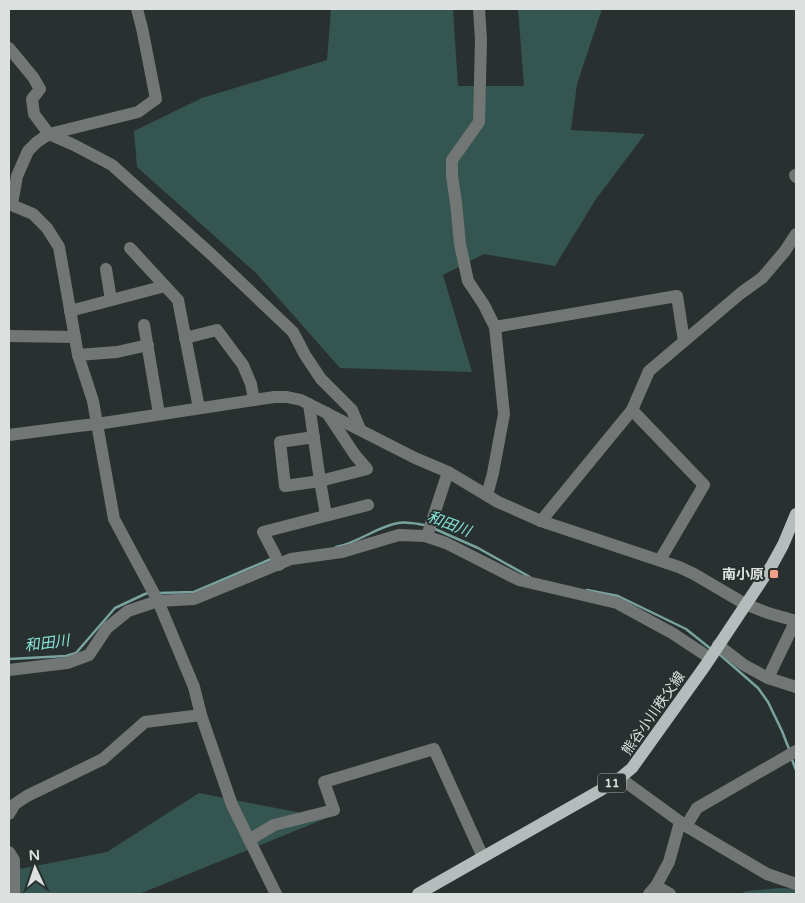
<svg xmlns="http://www.w3.org/2000/svg" width="805" height="903" font-family="'Varela Round','Noto Sans JP',sans-serif">
	<style>
		.green { fill: #355551 }
		.lines { fill: none; stroke-linecap: round; stroke-linejoin: round }
		.stream { stroke: #79a39f; stroke-width: 2.5 }
		.minor { stroke: #727675; stroke-width: 12 }
		.major { stroke: #b5bdbc; stroke-width: 12 }
		.poi-dot { fill: #f49e86; stroke: #293130; stroke-width: 2 }
		.labels { text-anchor: middle; stroke-width: 4; stroke-linejoin: round; paint-order: stroke }
		.shield { fill: #293130; stroke: #a6acab; stroke-width: 1 }
		.shield-label { font-size: 12px; font-weight: bold; fill: #dce1e0 }
		.poi-label { font-size: 14px; font-weight: bold; fill: #dce1e0; stroke: #293130; text-anchor: end }
		.street-label { font-size: 14px; fill: #dce1e0; stroke: #293130 }
		.water-label { font-size: 15px; font-style: italic; fill: #86e4da; stroke: #293130 }
	</style>
	<rect width="100%" height="100%" fill="#293130"/>
	<g class="green">
		<polygon points="331,9 453,9 458,86 524,86 518,9 602,9 577,84 571,130 645,134 596,199 555,266 484,254 443,275 472,372 340,368 257,274 137,167 134,131 202,98 327,60"/>
		<polygon points="199,793 327,818 139,894 9,894 9,871 107,852"/>
		<polygon points="780,888 796,889 796,894 739,894 747,891"/>
	</g>
	<g class="lines">
		<g class="stream">
			<polyline points="435,529 478,548 530,577"/>
			<path d="M 336,547 C 358,543 376,527 398,523 C 406,521 417,524 425,525"/>
			<polyline points="587,590 618,596 686,629 711,649"/>
			<polyline points="159,593 194,592 271,559"/>
			<polyline points="718,653 758,688 768,702 782,731 789,749"/>
			<polyline points="9,659 66,656 76,653 115,608 145,594 148,593"/>
			<polyline points="791,757 796,770"/>
		</g>
		<g class="minor">
			<polyline points="479,9 481,40 479,122 452,160 452,176 456,203 460,244 468,281 484,305 495,327 504,414 493,473 487,495"/>
			<polyline points="9,48 33,77 40,89 32,99 34,114 49,134 74,145 112,165 212,255 293,332 305,355 321,379 352,410 360,429"/>
			<polyline points="795,175 796,177"/>
			<polyline points="9,204 33,214 47,228 59,247 78,355 93,401 114,519 158,601 194,687 201,715 232,805 276,894"/>
			<polyline points="12,204 17,176 28,151 37,142 49,134 138,112 156,99 142,28 137,9"/>
			<polyline points="130,248 165,286"/>
			<polyline points="106,269 111,300"/>
			<polyline points="70,311 165,286 178,300 199,408"/>
			<polyline points="144,325 159,414"/>
			<polyline points="495,327 677,296 684,341"/>
			<polyline points="9,336 75,337"/>
			<polyline points="185,338 217,330 243,365 251,384 254,400"/>
			<polyline points="78,355 117,352 148,345"/>
			<polyline points="309,404 320,481 326,515"/>
			<polyline points="632,410 704,485 660,560"/>
			<polyline points="9,435 78,426 97,424 274,397 287,397 301,400 415,458 448,472 498,502 541,521 679,567 694,574 745,604 768,613 796,621"/>
			<polyline points="314,437 280,442 285,486 320,481 367,469 355,455 327,413"/>
			<polyline points="541,521 632,410 649,371 741,293 762,278 785,251 796,234"/>
			<polyline points="427,536 448,472"/>
			<polyline points="279,565 275,555 263,532 368,505"/>
			<polyline points="718,645 744,665 768,678 796,687"/>
			<polyline points="9,670 67,663 89,655 107,628 128,611 158,601 194,599 291,559 342,552 399,535 425,536 446,543 519,580 617,603 672,633 710,658"/>
			<polyline points="768,678 796,620"/>
			<polyline points="620,778 686,826 767,874 796,884"/>
			<polyline points="9,814 15,804 27,796 103,759 145,722 201,715"/>
			<polyline points="686,826 697,808 796,751"/>
			<polyline points="249,840 274,825 334,810 324,782 434,749 483,857"/>
			<polyline points="9,852 14,860 14,894"/>
			<polyline points="656,886 670,894"/>
			<polyline points="649,894 656,886 669,862 680,822"/>
		</g>
		<polyline class="major" points="418,894 601,790 620,778 632,768 705,666 772,565 783,545 796,514"/>
	</g>
	<rect class="poi-dot" x="769" y="569" width="10" height="10" rx="2.5"/>
	<g class="labels">
		<rect class="shield" x="598" y="773.5" width="28" height="19" rx="4"/>
		<g class="shield-label">
			<text x="612" y="787">11</text>
		</g>
		<g class="poi-label">
			<text x="764" y="579">南小原</text>
		</g>
		<g class="street-label">
			<text transform="translate(653 713) rotate(-55)" y="5">熊谷小川秩父線</text>
		</g>
		<g class="water-label">
			<text transform="translate(449 524) rotate(21)" y="5">和田川</text>
			<text transform="translate(47 643) rotate(-7)" y="5">和田川</text>
		</g>
	</g>
	<rect width="805" height="903" fill="none" stroke="#dce1e0" stroke-width="20"/>
	<g transform="translate(35 868) rotate(357)" stroke="#293130" stroke-width="4" paint-order="stroke">
	<path d="M0-4L9 19L0 12L-9 19Z" fill="#dce1e0"/>
	<text y="-8" font-size="14" font-weight="bold" text-anchor="middle" fill="#dce1e0">N</text>
	</g>
</svg>
